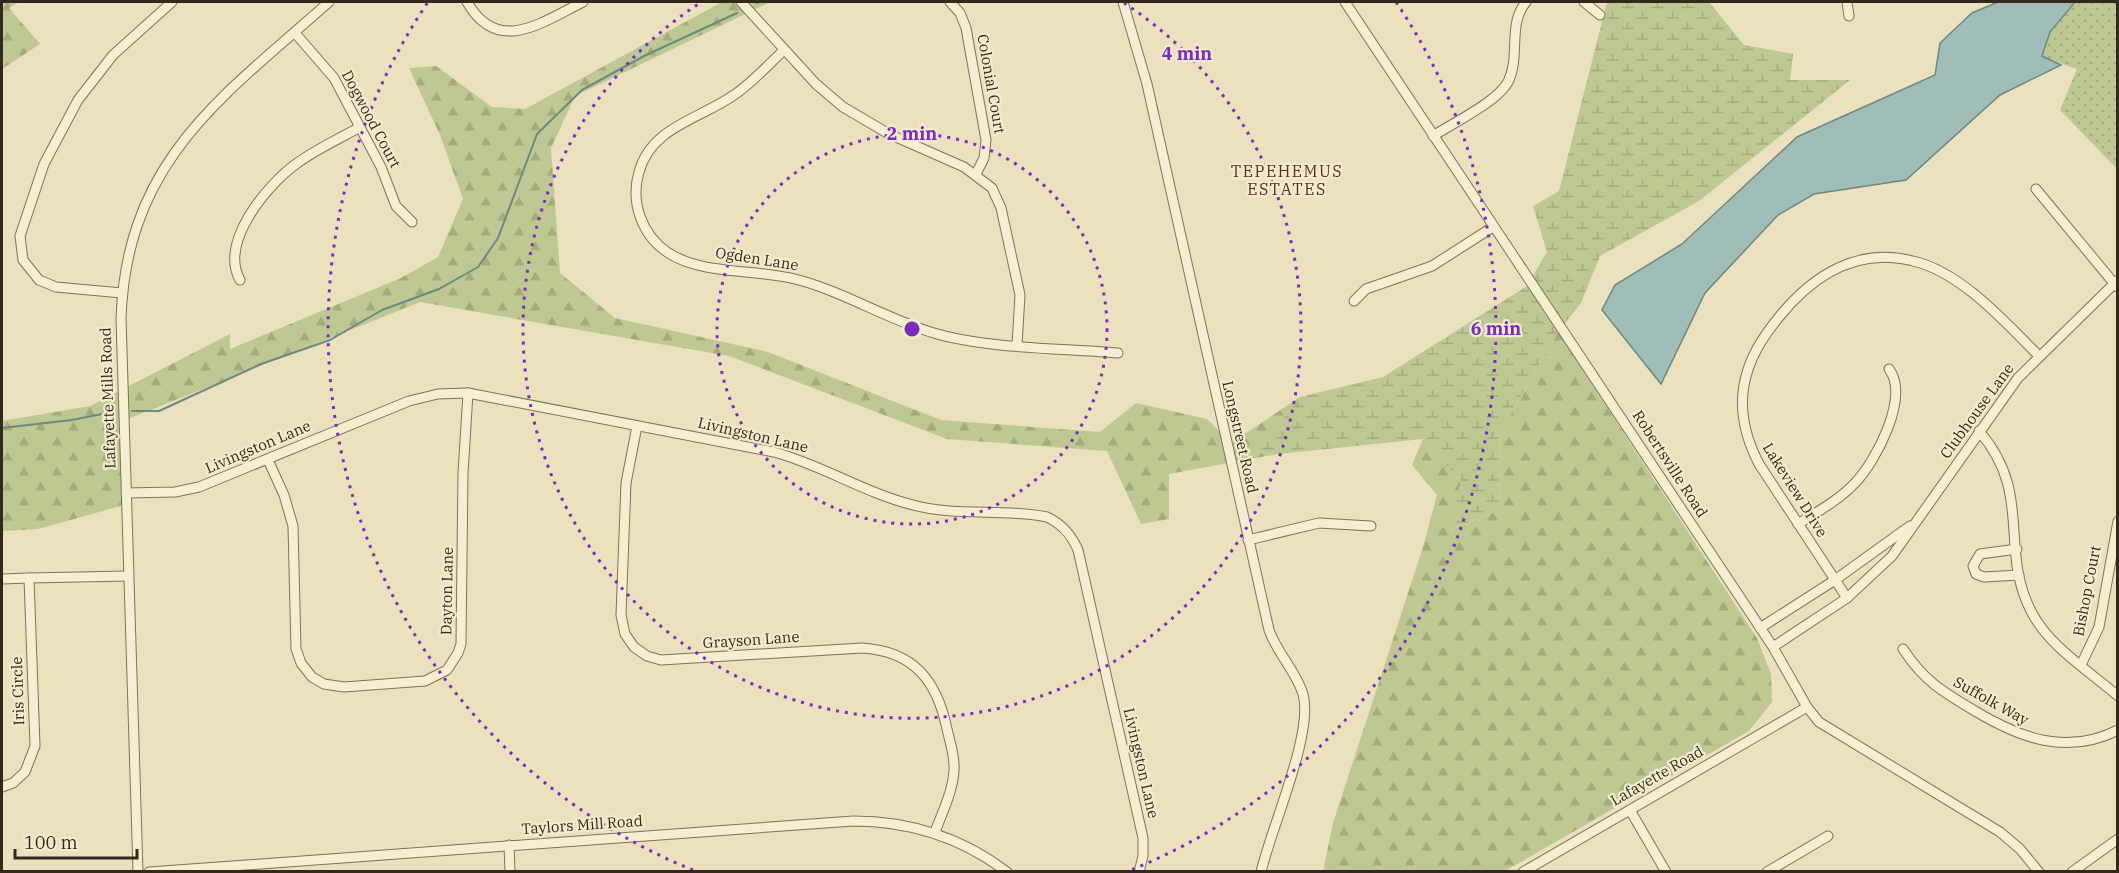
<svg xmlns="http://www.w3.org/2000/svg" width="2119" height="873" font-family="'IBM Plex Serif',serif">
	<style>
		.forest { fill: url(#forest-firs) }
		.wetland { fill: url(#wetland-marsh) }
		.park { fill: url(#park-dots) }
		.water { fill: #a1bdb7; stroke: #6a8a84; stroke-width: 1.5 }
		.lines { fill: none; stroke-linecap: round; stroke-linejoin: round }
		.stream { stroke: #6a8a84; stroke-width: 2 }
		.minor-casing { stroke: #827258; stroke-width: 11 }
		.minor { stroke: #f6eed1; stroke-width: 9 }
		.ring { fill: none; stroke: #7b2cbf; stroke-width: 3; stroke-dasharray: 3 6 }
		.labels { text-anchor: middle; stroke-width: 4.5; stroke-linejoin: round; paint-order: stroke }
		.street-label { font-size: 15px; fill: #32281c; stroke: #f3ebcd }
		.neighbourhood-label { font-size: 16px; letter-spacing: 1.5px; fill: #5d2f1e; stroke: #f3ebcd }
		.centre { fill: #7b2cbf; stroke: #f3ebcd; stroke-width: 3 }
		.ring-label { font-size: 18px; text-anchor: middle; font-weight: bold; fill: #7b2cbf; stroke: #f3ebcd; stroke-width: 4.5; stroke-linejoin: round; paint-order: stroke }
	</style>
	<defs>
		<pattern id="forest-firs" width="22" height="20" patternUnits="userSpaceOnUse" patternTransform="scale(1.5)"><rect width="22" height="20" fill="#bec893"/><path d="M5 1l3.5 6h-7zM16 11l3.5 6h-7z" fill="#a4ac7e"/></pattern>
		<pattern id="wetland-marsh" width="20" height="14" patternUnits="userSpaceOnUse" patternTransform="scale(1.5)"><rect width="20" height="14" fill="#bec893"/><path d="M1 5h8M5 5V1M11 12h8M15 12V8" fill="none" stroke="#a4ac7e"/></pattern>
		<pattern id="park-dots" width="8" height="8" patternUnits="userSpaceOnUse" patternTransform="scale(1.5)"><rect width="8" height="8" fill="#bec893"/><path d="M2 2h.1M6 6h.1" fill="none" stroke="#a4ac7e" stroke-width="1.8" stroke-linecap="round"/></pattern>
	</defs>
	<rect width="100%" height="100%" fill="#ebe1be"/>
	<g class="forest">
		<polygon points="2,2 19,2 9,8 40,44 2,69"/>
		<polygon points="722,2 770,2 575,96 551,148 560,273 615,318 768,352 941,420 1100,432 1136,403 1207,419 1231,443 1300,397 1256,452 1278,454 1169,474 1169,519 1141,524 1107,451 947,439 729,356 420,302 128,419 128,504 38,529 2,531 2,421 90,406 230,334 230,349 401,278 438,257 463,199 440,135 409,68 436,66 492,107 525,109"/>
		<polygon points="1558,332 1757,638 1771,674 1772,702 1749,731 1505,871 1323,872 1333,823 1423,547 1437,495 1412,465 1423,439 1461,481 1450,530 1499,510 1501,431"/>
	</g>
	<polygon class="wetland" points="1607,2 1709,2 1744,45 1793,54 1790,80 1850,80 1699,201 1600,256 1581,303 1558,332 1501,431 1499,510 1449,530 1461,481 1423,439 1278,454 1256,452 1300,397 1383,377 1527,286 1547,252 1533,206 1559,191"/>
	<polygon class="park" points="2075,2 2117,2 2117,169 2060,110 2077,69 2042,57 2050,32"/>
	<polygon class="water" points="1998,2 2075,2 2050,32 2042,56 2061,65 2000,95 1906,180 1814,194 1778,215 1705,293 1661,384 1602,310 1615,285 1682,244 1797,137 1935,75 1940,43 1972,13"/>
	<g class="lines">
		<g class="stream">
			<polyline points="756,3 759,2"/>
			<polyline points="132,411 159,411 261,364 330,340 382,310 439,289 478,267 498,238 537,134 582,90 644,56 737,13"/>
			<polyline points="2,428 72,420 112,412"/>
		</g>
		<g class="minor-casing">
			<g id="minor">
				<path d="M 467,2 C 498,56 542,22 583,2"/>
				<polyline points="741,2 816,84 843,107 889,134 964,167 992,188 1001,208 1020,295 1017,345"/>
				<polyline points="950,2 960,13 966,28 986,140 984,158 976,174"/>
				<path d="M 1123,2 L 1147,84 L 1269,630 C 1277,653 1296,671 1303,694 C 1314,733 1271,828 1261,872"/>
				<polyline points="1345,2 1773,647 1807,707 1819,722 2000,832 2020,849 2039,872"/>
				<polyline points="1584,2 1600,15"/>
				<polyline points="1847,2 1849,16"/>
				<polyline points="295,33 334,78 381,167 396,206 412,222"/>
				<path d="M 784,50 C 768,65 752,83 734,95 C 700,119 651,127 639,172 C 630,202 642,235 667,252 C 700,275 756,269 795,279 C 843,291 886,319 934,333 C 986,349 1063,348 1118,353"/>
				<path d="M 1433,136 C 1453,123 1497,102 1508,82 C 1521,56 1507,25 1526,2"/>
				<polyline points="2036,189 2117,287"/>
				<path d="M 240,280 C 219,242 267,185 296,164 C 316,149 339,139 360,127"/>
				<polyline points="122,293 56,287 39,280 23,260 20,236 44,164 78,100 113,55 172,2"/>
				<polyline points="1354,301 1366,289 1432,266 1493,227"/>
				<path d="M 637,426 L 626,483 L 621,615 L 625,634 L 634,647 L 647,656 L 661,660 L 862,648 C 914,651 937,681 947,729 C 950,743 955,756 954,770 C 953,791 942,813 935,832"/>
				<path d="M 1979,431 C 2034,494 1998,549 2032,613 C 2050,647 2089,671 2118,696"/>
				<polyline points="268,460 284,495 293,526 296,649 301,663 312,677 324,684 344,687 425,681 447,670 458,653 461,644 463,473 468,393"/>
				<path d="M 126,493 L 175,492 L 199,487 L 409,401 L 438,394 L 468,393 L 774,452 C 822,465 865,493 913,505 C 957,517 1003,508 1047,517 C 1062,524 1071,534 1078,550 L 1143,838 L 1143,856 L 1139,872"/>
				<path d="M 1798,524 C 1817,512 1839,500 1855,483 C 1876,461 1910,397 1889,369"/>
				<polyline points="1248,540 1319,523 1371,526"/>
				<polyline points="2017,549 1980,554 1973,566 1976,574 1984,577 2019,575"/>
				<polyline points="29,578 128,576"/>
				<polyline points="2,579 29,578 35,746 25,772 13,783 2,787"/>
				<path d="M 1847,598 L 1759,464 C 1746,439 1739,413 1744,385 C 1749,358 1762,338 1779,317 C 1813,275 1858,247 1913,261 C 1961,272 2005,322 2039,356"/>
				<polyline points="1760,628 1835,580 1910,526"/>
				<polyline points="1773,647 1847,598 1892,556 2018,378 2118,280"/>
				<path d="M 1903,649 C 1924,681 1943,692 1975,711 C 2020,738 2067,756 2118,730"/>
				<polyline points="2081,665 2099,627 2118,521"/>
				<polyline points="1630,810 1666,872"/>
				<polyline points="509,845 510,872"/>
				<path d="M 138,872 L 121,318 C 127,160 221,98 329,2"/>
				<path d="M 149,872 L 853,821 C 910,821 961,837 1007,872"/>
				<polyline points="1523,872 1807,707"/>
				<polyline points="1767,872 1828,836"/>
				<polyline points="2072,872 2118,839"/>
			</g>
		</g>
		<use href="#minor" class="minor"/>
	</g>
	<g class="ring">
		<circle cx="912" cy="329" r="195"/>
		<path d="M1124 3A389 389 0 1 1 700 3"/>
		<path d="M693 870A584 584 0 0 1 428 2M1396 2A584 584 0 0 1 1131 870"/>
	</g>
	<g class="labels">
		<g class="street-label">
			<text transform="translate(991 84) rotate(80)" y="5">Colonial Court</text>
			<text transform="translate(371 119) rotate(62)" y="5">Dogwood Court</text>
			<text transform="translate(757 259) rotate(9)" y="5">Ogden Lane</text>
			<text transform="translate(108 398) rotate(-92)" y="5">Lafayette Mills Road</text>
			<text transform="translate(1977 411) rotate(-54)" y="5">Clubhouse Lane</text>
			<text transform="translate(753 435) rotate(13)" y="5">Livingston Lane</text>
			<text transform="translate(1240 437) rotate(77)" y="5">Longstreet Road</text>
			<text transform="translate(258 447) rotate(-23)" y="5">Livingston Lane</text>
			<text transform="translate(1670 464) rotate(57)" y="5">Robertsville Road</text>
			<text transform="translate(1795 490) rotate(58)" y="5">Lakeview Drive</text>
			<text transform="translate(447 591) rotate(-89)" y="5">Dayton Lane</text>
			<text transform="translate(2087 591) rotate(-79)" y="5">Bishop Court</text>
			<text transform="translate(751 640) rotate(-4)" y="5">Grayson Lane</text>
			<text transform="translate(18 691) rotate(-92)" y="5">Iris Circle</text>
			<text transform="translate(1991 701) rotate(29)" y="5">Suffolk Way</text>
			<text transform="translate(1141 763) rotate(77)" y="5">Livingston Lane</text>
			<text transform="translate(1657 776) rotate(-30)" y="5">Lafayette Road</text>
			<text transform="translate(582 825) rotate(-4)" y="5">Taylors Mill Road</text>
		</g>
		<g class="neighbourhood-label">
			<text x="1287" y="177">TEPEHEMUS<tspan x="1287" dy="18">ESTATES</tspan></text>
		</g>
	</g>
	<circle cx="912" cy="329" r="9" class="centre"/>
	<g class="ring-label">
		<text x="1187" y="60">4 min</text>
		<text x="912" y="140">2 min</text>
		<text x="1496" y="335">6 min</text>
	</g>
	<rect width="2119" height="873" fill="none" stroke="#32281c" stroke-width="6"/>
	<path d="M15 849v9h122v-9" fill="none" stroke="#32281c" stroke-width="3"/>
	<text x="24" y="849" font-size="18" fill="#32281c" stroke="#f3ebcd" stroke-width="4.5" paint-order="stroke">100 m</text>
</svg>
